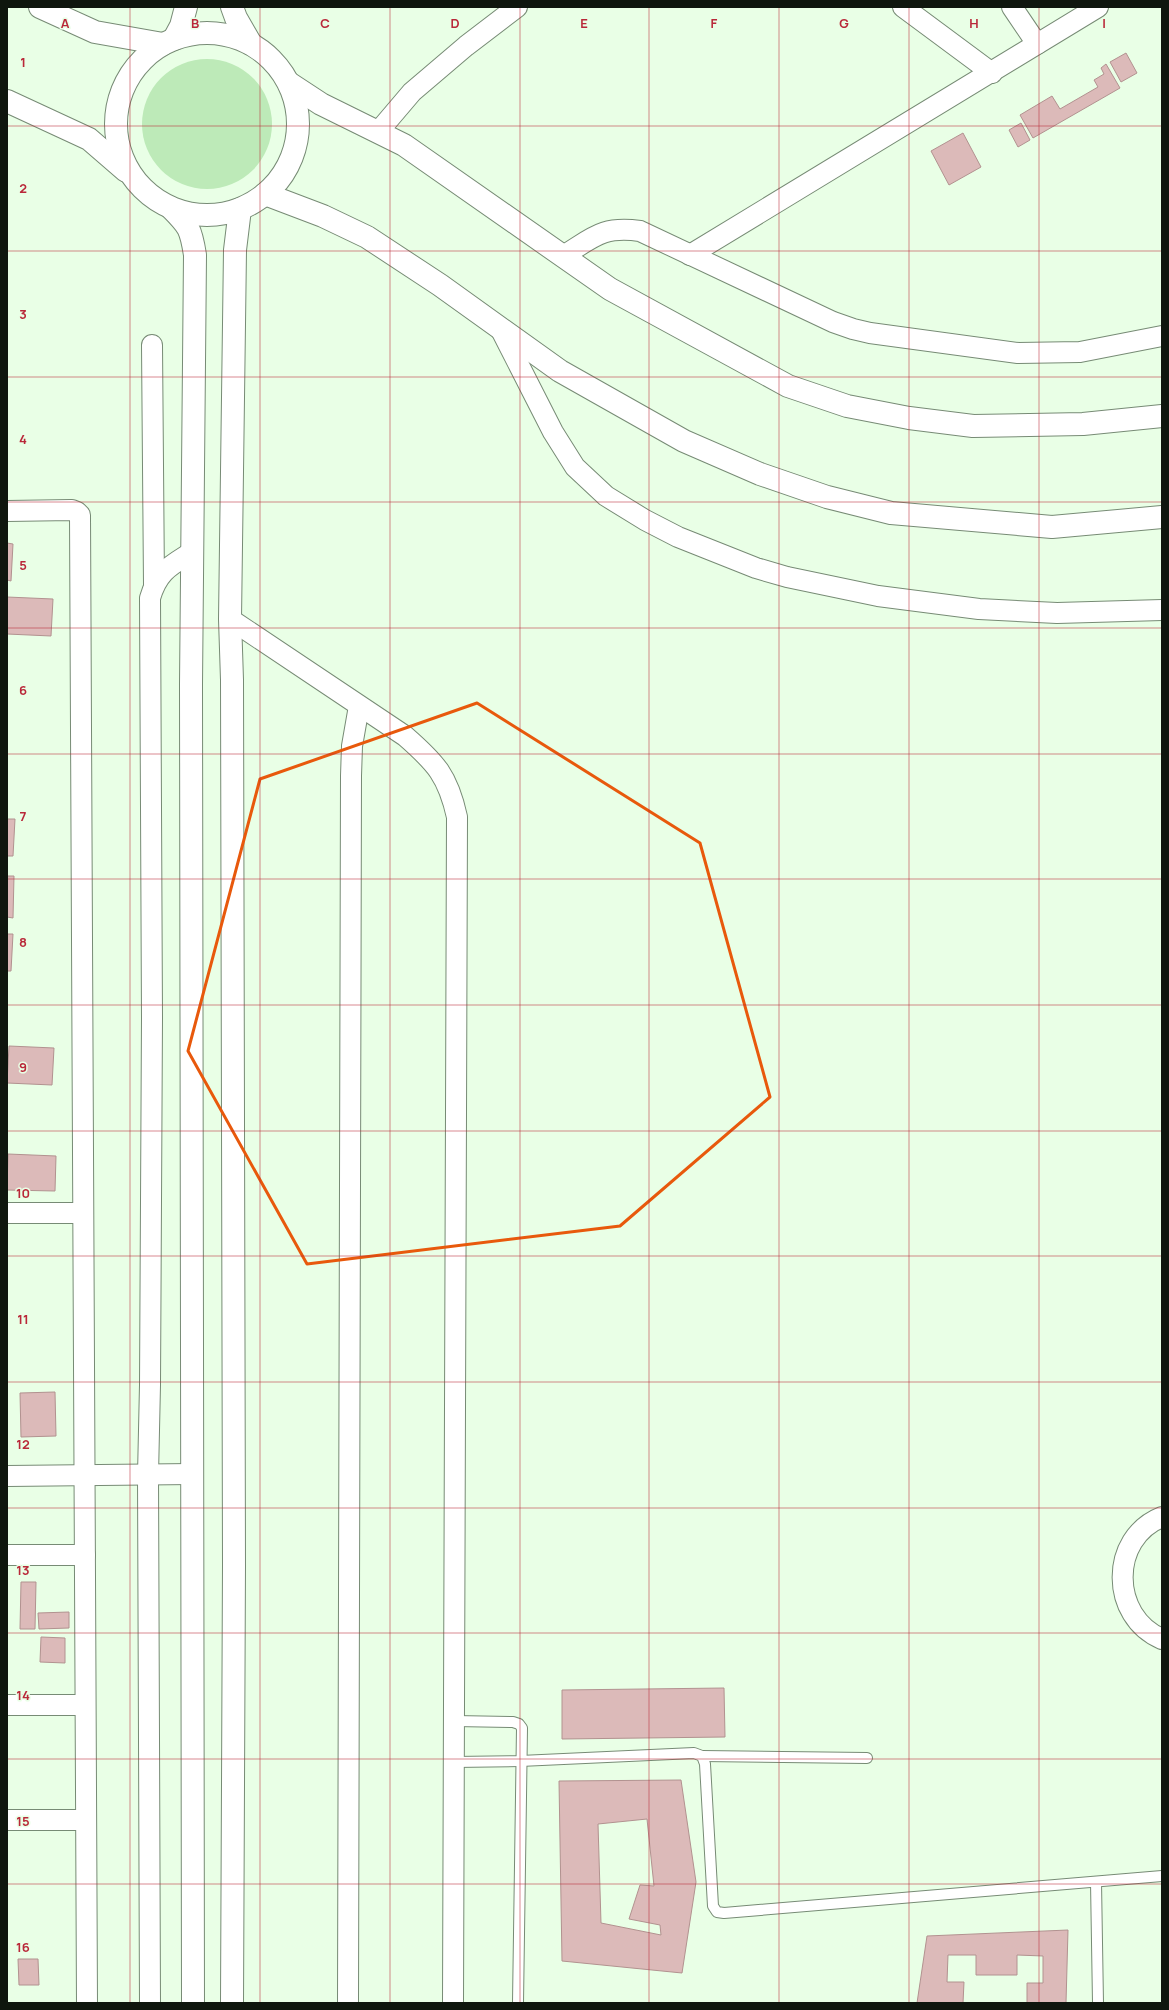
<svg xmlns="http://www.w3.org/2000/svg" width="1169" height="2010" font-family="Manrope,sans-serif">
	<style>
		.green { fill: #bdeab8 }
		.building { fill: #dcbab9; stroke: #b29290; fill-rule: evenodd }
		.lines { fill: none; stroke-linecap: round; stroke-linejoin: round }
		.service-casing { stroke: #778b75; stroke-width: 12 }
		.minor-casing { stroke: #778b75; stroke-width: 22 }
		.tertiary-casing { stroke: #778b75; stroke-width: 24 }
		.secondary-casing { stroke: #778b75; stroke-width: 24 }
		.service { stroke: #fff; stroke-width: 10 }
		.minor { stroke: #fff; stroke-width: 20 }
		.tertiary { stroke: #fff; stroke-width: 22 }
		.secondary { stroke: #fff; stroke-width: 22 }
		.marked { fill: none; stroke: #e8590c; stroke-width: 3; stroke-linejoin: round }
		.grid { fill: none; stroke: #b92839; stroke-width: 1; stroke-opacity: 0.55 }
		.grid-label { font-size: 13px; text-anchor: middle; font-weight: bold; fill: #b92839; stroke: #e9ffe6; stroke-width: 3; stroke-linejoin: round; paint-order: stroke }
	</style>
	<rect width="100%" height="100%" fill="#e9ffe6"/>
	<circle class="green" cx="207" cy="124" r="65"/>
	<g class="building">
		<polygon points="1126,53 1137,73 1121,82 1110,62"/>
		<polygon points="1106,64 1120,88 1033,138 1020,115 1052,96 1060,109 1098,87 1094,80 1104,74 1101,68"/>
		<polygon points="1021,123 1030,140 1018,147 1009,130"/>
		<polygon points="963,133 981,167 949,185 931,151"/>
		<polygon points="7,543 13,544 11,581 7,580"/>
		<polygon points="7,597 53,599 51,636 7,634"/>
		<polygon points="7,819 15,819 13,856 7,856"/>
		<polygon points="7,876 14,876 13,918 7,917"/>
		<polygon points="7,934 13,934 11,971 7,971"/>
		<polygon points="9,1046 54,1048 52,1085 7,1083"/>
		<polygon points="8,1154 56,1156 55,1191 7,1190"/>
		<polygon points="55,1392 56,1436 21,1437 20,1393"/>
		<polygon points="21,1582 36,1582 35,1629 20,1629"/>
		<polygon points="69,1612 69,1628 39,1629 38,1613"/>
		<polygon points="41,1637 65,1638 65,1663 40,1662"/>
		<polygon points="724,1688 725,1737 562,1739 562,1690"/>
		<path d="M 681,1780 L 696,1882 L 682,1973 L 562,1961 L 559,1781 ZM 647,1819 L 654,1886 L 640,1885 L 629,1919 L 660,1925 L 661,1935 L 601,1923 L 598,1824 Z"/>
		<polygon points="1068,1930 1066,2003 1027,2003 1027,1983 1043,1983 1043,1956 1017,1955 1017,1975 976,1975 976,1955 948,1955 947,1982 964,1982 963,2003 917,2003 927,1936"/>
		<polygon points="18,1959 38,1959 39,1985 19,1985"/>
	</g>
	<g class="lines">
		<g class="service-casing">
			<g id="service">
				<polyline points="455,1721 513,1722 519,1724 522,1728 518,2003"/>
				<polyline points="702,1756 867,1758"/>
				<polyline points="454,1762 520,1761 694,1753 702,1756 705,1764 713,1906 717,1912 724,1913 1162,1876"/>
				<polyline points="1096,1882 1098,2003"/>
			</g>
		</g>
		<g class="minor-casing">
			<g id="minor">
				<polyline points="903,7 992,73"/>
				<polyline points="1012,7 1037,44"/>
				<polyline points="378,132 412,92 466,46 517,7"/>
				<polyline points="690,255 1098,7"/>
				<path d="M 563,256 C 594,237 602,226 640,231 L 833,322 L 853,329 L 870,333 L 1018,353 L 1080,352 L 1162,336"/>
				<polyline points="500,328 553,432 575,467 606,496 645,520 678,537 756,568 787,577 878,596 979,609 1057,613 1162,610"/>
				<polyline points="152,345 154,585"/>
				<polyline points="7,511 72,510 77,512 80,515 87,2003"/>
				<path d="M 230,619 L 405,736 C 436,763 448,776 457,817 L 453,2003"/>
				<polyline points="7,1213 83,1213"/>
				<polyline points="7,1476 193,1474"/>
				<path d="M 1162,1517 C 1109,1538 1110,1617 1162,1639"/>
				<polyline points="7,1555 85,1555"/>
				<polyline points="7,1705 85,1705"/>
				<polyline points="7,1820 86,1820"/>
				<path d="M 150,2003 L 148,1475 L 150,1385 L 152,1018 L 150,598 C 158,571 170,566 192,552"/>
				<polyline points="348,2003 351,776 352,746 359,706"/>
			</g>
		</g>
		<g class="tertiary-casing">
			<g id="tertiary">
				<polyline points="232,7 236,18 251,44"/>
				<polyline points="174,39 181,26 186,7"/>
				<path d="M 171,208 C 189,226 191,229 195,255 L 191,685 L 193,2003"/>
				<polyline points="232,2003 234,1565 232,680 230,619 235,250 240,209"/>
			</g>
		</g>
		<g class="secondary-casing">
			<g id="secondary">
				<polyline points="40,7 95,32 163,44"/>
				<circle cx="207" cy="124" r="91"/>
				<polyline points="289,83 321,104 404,145 610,289 788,386 847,406 909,418 973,426 1083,424 1162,416"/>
				<polyline points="7,101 89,139 126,171"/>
				<polyline points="265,194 323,216 367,237 440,285 560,371 684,441 760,474 827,497 891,513 1052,527 1162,517"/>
			</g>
		</g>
		<use href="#service" class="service"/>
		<use href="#minor" class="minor"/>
		<use href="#tertiary" class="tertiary"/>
		<use href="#secondary" class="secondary"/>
	</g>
	<path class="marked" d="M 477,703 L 700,843 L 770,1097 L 620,1226 L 307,1264 L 188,1051 L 260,779 Z"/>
	<path class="grid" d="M 130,7 L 130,2003M 260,7 L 260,2003M 390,7 L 390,2003M 520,7 L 520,2003M 649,7 L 649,2003M 779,7 L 779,2003M 909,7 L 909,2003M 1039,7 L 1039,2003M 7,126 L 1162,126M 7,251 L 1162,251M 7,377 L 1162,377M 7,502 L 1162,502M 7,628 L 1162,628M 7,754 L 1162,754M 7,879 L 1162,879M 7,1005 L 1162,1005M 7,1131 L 1162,1131M 7,1256 L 1162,1256M 7,1382 L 1162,1382M 7,1508 L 1162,1508M 7,1633 L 1162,1633M 7,1759 L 1162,1759M 7,1884 L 1162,1884"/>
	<g class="grid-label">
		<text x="65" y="28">A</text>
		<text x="195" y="28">B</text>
		<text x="325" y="28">C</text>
		<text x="455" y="28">D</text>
		<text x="584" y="28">E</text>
		<text x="714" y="28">F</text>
		<text x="844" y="28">G</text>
		<text x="974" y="28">H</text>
		<text x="1104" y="28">I</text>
		<text x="23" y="67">1</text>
		<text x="23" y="193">2</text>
		<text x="23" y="319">3</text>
		<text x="23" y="444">4</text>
		<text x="23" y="570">5</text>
		<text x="23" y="695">6</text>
		<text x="23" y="821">7</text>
		<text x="23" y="947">8</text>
		<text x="23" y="1072">9</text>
		<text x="23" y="1198">10</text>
		<text x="23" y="1324">11</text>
		<text x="23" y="1449">12</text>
		<text x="23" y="1575">13</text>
		<text x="23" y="1700">14</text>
		<text x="23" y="1826">15</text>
		<text x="23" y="1952">16</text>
	</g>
	<rect width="1169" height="2010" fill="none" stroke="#0f160e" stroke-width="16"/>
</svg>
